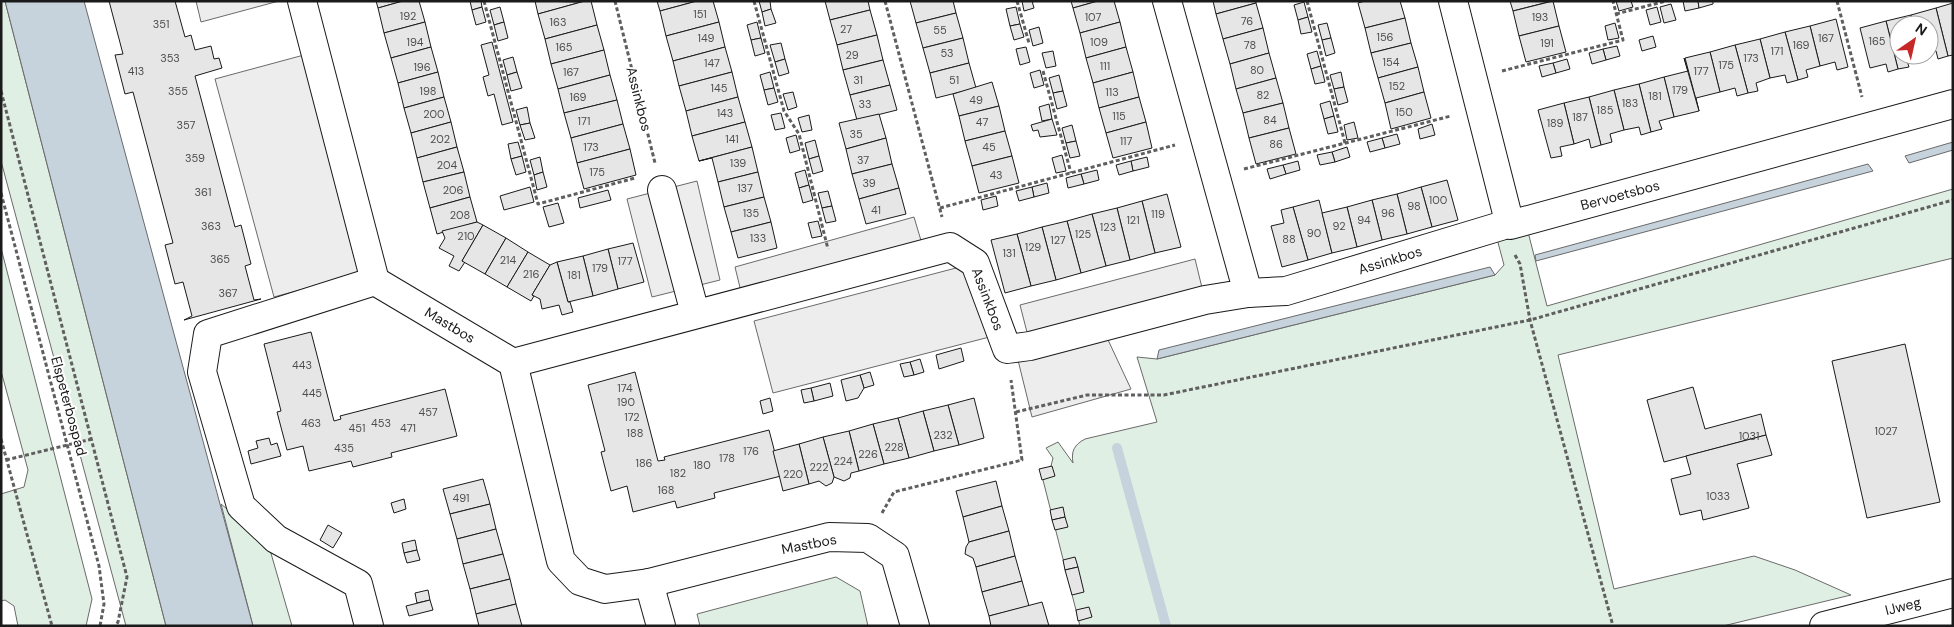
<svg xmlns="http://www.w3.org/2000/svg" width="1954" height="627" font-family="'DM Sans',sans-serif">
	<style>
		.green { fill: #e0efe3; stroke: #6a6a6a }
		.parking { fill: #ededed; stroke: #6a6a6a }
		.water { fill: #c6d2dc; stroke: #6a6a6a }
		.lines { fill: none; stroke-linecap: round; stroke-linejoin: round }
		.stream { stroke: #c6d2dc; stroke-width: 10 }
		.building { fill: #e6e6e6; stroke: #1a1a1a }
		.minor-casing { stroke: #1a1a1a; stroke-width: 30 }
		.path { stroke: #5f5f5f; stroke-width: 3; stroke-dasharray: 4 2.5; stroke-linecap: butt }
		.minor { stroke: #fff; stroke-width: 28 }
		.labels { text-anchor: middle; stroke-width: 4; stroke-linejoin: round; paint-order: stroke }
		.number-label { font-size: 11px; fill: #4d4d4d }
		.street-label { font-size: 14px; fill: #1a1a1a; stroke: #fff }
	</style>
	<rect width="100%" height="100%" fill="#fff"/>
	<g class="green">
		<polygon points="1,1 5,1 166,626 126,626 1,161"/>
		<path d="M 1953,189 L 1953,258 L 1558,355 L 1614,589 L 1754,556 L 1795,570 L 1851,595 L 1723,626 L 1080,626 L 1043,480 L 1049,474 L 1053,458 L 1046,448 L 1058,442 L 1073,463 C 1071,451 1074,445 1085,439 L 1157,422 L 1137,357 L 1157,359 L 1495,275 L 1504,265 L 1496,235 L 1527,228 L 1547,306 Z"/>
		<polygon points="1,248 92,599 86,626 18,626 14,606 5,600 1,601 1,494 24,487 28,470 1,371"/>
		<polygon points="221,504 268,543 292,626 253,626"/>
		<polygon points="836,577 860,591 868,626 700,626 697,614"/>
	</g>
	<g class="parking">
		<polygon points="196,1 279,1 201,22"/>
		<polygon points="315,52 373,270 274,297 215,79"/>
		<polygon points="697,181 720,280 652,297 627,199"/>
		<polygon points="914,217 925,254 743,300 735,267"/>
		<polygon points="1195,259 1205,300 1102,327 1131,389 1032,417 1015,348 1030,344 1020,305"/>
		<polygon points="975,263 1001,334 773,393 754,321"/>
	</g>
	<g class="water">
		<polygon points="5,1 84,1 253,626 166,626"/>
		<polygon points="1953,142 1953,150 1909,163 1905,156"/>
		<polygon points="1868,164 1873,171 1536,261 1535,255"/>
		<polygon points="1490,267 1495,275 1157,359 1159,350"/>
	</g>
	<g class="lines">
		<polyline class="stream" points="1117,448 1166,626"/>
	</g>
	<g class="building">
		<polygon points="109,1 175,1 185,37 191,35 195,50 211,46 214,59 219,58 222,68 195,76 235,227 241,225 251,264 245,266 254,300 261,299 184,320 192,316 183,282 175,284 165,245 173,243 133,92 125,94 115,55 123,54"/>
		<polygon points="376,1 403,1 378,8"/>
		<polygon points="403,1 419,1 425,22 384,33 378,8"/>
		<polygon points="470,1 481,1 482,7 472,10"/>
		<polygon points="535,1 578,2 585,1 538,14"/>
		<polygon points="585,1 591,1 597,25 545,39 538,14"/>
		<polygon points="657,1 697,1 660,11"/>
		<polygon points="697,1 713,1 719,22 666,36 660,11"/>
		<polygon points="759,1 770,1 771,9 762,12"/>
		<polygon points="825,1 868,1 870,10 830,20"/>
		<polygon points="910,1 953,1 956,13 916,23"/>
		<polygon points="1022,1 1032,1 1034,8 1024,11"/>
		<polygon points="1071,1 1098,1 1073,8"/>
		<polygon points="1098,1 1114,1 1120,22 1080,33 1073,8"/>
		<polygon points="1213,1 1256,1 1256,3 1216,14"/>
		<polygon points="1365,1 1400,1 1405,18 1365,28 1358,3"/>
		<polygon points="1510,1 1552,1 1513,11"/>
		<polygon points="1553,1 1559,26 1519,36 1513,11"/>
		<polygon points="1616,1 1631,1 1633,7 1619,11"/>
		<polygon points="1683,1 1698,1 1699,8 1685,11"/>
		<polygon points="1698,1 1713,1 1713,4 1699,8"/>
		<polygon points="1304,2 1308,17 1298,20 1294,5"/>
		<polygon points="1256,3 1263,28 1223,39 1216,14"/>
		<polygon points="1953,3 1953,55 1948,56 1936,8"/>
		<polygon points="1671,4 1676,20 1664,23 1660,7"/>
		<polygon points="482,7 486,22 476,25 472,10"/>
		<polygon points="500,7 504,22 494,25 490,10"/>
		<polygon points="1016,7 1020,24 1010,26 1006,9"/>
		<polygon points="1657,7 1661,22 1650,25 1646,10"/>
		<polygon points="1936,8 1948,56 1938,59 1936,51 1929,52 1929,25 1913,25 1911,15"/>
		<polygon points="771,9 776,23 765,26 762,12"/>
		<polygon points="870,10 877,35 837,45 830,20"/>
		<polygon points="956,13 963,38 923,48 916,23"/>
		<polygon points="1911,15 1913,25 1899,25 1899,55 1919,55 1906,58 1909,67 1898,69 1886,21"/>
		<polygon points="1308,17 1312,32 1301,34 1298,20"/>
		<polygon points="1405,18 1411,43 1371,53 1365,28"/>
		<polygon points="1836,19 1848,67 1837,70 1835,62 1820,66 1810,26"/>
		<polygon points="1886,21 1898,69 1888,72 1886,64 1870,68 1860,28"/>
		<polygon points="425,22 431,47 391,58 384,33"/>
		<polygon points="504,22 508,38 498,41 494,25"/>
		<polygon points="719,22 725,47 673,61 666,36"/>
		<polygon points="757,22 761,38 751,40 747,25"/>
		<polygon points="1120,22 1126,47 1086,58 1080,33"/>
		<polygon points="1327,23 1331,38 1322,40 1318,25"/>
		<polygon points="1615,23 1619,38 1608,40 1605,26"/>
		<polygon points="1020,24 1024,37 1014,40 1010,26"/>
		<polygon points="597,25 604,50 551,64 545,39"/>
		<polygon points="1559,26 1566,52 1526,62 1519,36"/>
		<polygon points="1810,26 1820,66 1806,70 1808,77 1798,80 1785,32"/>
		<polygon points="1039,27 1043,43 1033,46 1029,30"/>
		<polygon points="1263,28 1269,53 1230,64 1223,39"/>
		<polygon points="1785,32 1798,80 1787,83 1785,75 1770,78 1760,39"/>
		<polygon points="877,35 883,60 843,70 837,45"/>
		<polygon points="1653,36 1656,47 1642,51 1639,40"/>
		<polygon points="761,38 765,53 755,56 751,40"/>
		<polygon points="963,38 969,63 930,73 923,48"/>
		<polygon points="1331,38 1335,53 1326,56 1322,40"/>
		<polygon points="1760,39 1770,78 1756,83 1758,91 1748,93 1735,45"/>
		<polygon points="492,42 513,122 502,125 494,94 488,96 483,77 489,75 481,45"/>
		<polygon points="781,43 785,59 775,62 770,45"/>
		<polygon points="1411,43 1418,67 1378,78 1371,53"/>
		<polygon points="1735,45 1748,93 1737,96 1735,88 1720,92 1710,52"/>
		<polygon points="1617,46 1620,56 1606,60 1603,49"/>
		<polygon points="431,47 438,72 398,83 391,58"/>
		<polygon points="725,47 732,72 679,86 673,61"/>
		<polygon points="1026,47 1030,62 1020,65 1016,49"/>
		<polygon points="1126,47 1133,72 1093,83 1086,58"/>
		<polygon points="1603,49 1606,60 1592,64 1589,53"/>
		<polygon points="604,50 610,75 558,89 551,64"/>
		<polygon points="1053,51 1056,66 1046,68 1042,53"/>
		<polygon points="1317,51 1321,66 1311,69 1307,54"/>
		<polygon points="1710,52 1720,92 1696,98 1699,111 1685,58"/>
		<polygon points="1269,53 1276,78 1236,89 1230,64"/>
		<polygon points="513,57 517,72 507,75 503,60"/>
		<polygon points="1684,58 1699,111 1674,117 1664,77 1688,71"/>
		<polygon points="785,59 789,73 779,76 775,62"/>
		<polygon points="1567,59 1570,69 1556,73 1553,63"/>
		<polygon points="883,60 890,85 850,95 843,70"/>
		<polygon points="969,63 976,88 936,98 930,73"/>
		<polygon points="1553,63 1556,73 1542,77 1539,66"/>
		<polygon points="1321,66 1325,82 1315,84 1311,69"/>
		<polygon points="1418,67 1424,92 1385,103 1378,78"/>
		<polygon points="1040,70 1044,85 1034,88 1030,73"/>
		<polygon points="438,72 444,97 404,108 398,83"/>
		<polygon points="517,72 522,88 511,91 507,75"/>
		<polygon points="732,72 738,97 686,111 679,86"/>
		<polygon points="770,72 774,88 764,90 760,75"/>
		<polygon points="1133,72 1139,97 1099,108 1093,83"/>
		<polygon points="1341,72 1344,87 1334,89 1330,75"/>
		<polygon points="610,75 617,100 564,113 558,89"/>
		<polygon points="1059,75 1063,91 1053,93 1049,78"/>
		<polygon points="1664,77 1674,117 1659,121 1662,129 1651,132 1639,84"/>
		<polygon points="1276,78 1283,103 1243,113 1236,89"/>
		<polygon points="992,82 999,106 959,116 953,94"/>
		<polygon points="1639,84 1651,132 1641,135 1639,127 1624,130 1614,90"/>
		<polygon points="890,85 897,110 857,120 850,95"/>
		<polygon points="1344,87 1348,102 1338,105 1334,89"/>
		<polygon points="774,88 778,102 768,105 764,90"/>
		<polygon points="1614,90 1624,130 1610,134 1612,142 1601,145 1589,97"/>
		<polygon points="1063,91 1067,106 1057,109 1053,93"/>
		<polygon points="793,92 797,107 788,110 783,94"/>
		<polygon points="1424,92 1431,118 1391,129 1385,103"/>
		<polygon points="444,97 451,122 411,133 404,108"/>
		<polygon points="738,97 745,122 692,136 686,111"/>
		<polygon points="1139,97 1146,122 1106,133 1099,108"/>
		<polygon points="1589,97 1601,145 1591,148 1589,139 1574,144 1564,103"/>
		<polygon points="617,100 623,124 571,138 564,113"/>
		<polygon points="1330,101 1334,116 1324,119 1320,104"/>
		<polygon points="1283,103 1289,128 1249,138 1243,113"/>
		<polygon points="1564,103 1574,144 1560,147 1562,156 1551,158 1538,110"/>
		<polygon points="1049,104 1052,119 1042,121 1039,107"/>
		<polygon points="999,106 1005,131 965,141 959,116"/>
		<polygon points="527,107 530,123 520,125 516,110"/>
		<polygon points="781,113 785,128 775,130 771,115"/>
		<polygon points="879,114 886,138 846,149 839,123"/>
		<polygon points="809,115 812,130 802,132 798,118"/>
		<polygon points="1334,116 1338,132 1328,134 1324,119"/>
		<polygon points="1052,119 1057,135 1040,137 1038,130 1033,131 1031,125"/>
		<polygon points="451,122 457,147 417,158 411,133"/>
		<polygon points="745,122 752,147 699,161 692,136"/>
		<polygon points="1146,122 1152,148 1113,158 1106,133"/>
		<polygon points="1354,122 1358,138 1347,140 1344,125"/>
		<polygon points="530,123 535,138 525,140 520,125"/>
		<polygon points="623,124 630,149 577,163 571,138"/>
		<polygon points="1432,124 1435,135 1420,139 1418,129"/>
		<polygon points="1072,125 1076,141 1066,143 1062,128"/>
		<polygon points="1289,128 1296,154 1256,164 1249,138"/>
		<polygon points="1005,131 1012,156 972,166 965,141"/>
		<polygon points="1397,134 1400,144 1385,148 1382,138"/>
		<polygon points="796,135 800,150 790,153 786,138"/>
		<polygon points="886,138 892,164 852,174 846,149"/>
		<polygon points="1382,138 1385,148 1370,152 1367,142"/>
		<polygon points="815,140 819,156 809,159 805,143"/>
		<polygon points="1076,141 1080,156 1070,158 1066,143"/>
		<polygon points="518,142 522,156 511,159 508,144"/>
		<polygon points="457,147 464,172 423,182 417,158"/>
		<polygon points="752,147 758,172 718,182 712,158 699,161"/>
		<polygon points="1347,147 1350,157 1335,162 1332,152"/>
		<polygon points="630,149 636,175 584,189 577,163"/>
		<polygon points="1332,152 1335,162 1320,165 1317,155"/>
		<polygon points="1062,155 1066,171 1056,173 1052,158"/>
		<polygon points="522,156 526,172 516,175 511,159"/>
		<polygon points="819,156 823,171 813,174 809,159"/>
		<polygon points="1012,156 1019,183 979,193 972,166"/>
		<polygon points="540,157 543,172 534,175 530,160"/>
		<polygon points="1147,157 1149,167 1133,171 1131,161"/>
		<polygon points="1131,161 1133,171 1119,175 1116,165"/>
		<polygon points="1298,161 1300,170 1286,174 1283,165"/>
		<polygon points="892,164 899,188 859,199 852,174"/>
		<polygon points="1283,165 1286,174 1270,179 1267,169"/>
		<polygon points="805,170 809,185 799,188 795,173"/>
		<polygon points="1097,170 1099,180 1084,184 1081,174"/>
		<polygon points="464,172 470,197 430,208 423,182"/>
		<polygon points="543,172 547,187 537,190 534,175"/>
		<polygon points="758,172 764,197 724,207 718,182"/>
		<polygon points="1081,174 1084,184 1068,188 1066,178"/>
		<polygon points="1447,180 1458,220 1432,227 1421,187"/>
		<polygon points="1047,183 1049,193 1034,197 1032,187"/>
		<polygon points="809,185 813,200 803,203 799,188"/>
		<polygon points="530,187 534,202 504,210 500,196"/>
		<polygon points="1032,187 1034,197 1019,201 1016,191"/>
		<polygon points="1421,187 1432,227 1407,234 1397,194"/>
		<polygon points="899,188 906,214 866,224 859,199"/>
		<polygon points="608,190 611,200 580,208 578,198"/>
		<polygon points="828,191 832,206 822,208 818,193"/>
		<polygon points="1167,194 1181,247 1155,253 1142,201"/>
		<polygon points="1397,194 1407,234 1382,240 1372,200"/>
		<polygon points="996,196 998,206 983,210 981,200"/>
		<polygon points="470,197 477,222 437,234 430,208"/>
		<polygon points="764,197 771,222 731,232 724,207"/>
		<polygon points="1319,200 1332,253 1308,260 1293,207"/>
		<polygon points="1372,200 1382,240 1357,247 1347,207"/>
		<polygon points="1142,201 1155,253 1130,260 1117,208"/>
		<polygon points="558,203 564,223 549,227 543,207"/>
		<polygon points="832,206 836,221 826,223 822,208"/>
		<polygon points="1293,207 1308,260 1282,267 1271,226 1284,223 1281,210"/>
		<polygon points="1347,207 1357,247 1332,253 1322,213"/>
		<polygon points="1117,208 1130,260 1106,266 1092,214"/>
		<polygon points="1092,214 1106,266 1081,273 1067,221"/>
		<polygon points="818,221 822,236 812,238 808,223"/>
		<polygon points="1067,221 1081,273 1056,280 1042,227"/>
		<polygon points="477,222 483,225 462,261 465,262 459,271 449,266 454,256 439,248 445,238 442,231"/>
		<polygon points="771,222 777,248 738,258 731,232"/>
		<polygon points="483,225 506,238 485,274 462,261"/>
		<polygon points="1042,227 1056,280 1031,286 1017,234"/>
		<polygon points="1017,234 1031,286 1005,293 991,240"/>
		<polygon points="506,238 528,252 507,287 485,274"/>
		<polygon points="633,243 644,282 618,289 608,249"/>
		<polygon points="608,249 618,289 593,296 583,256"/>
		<polygon points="528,252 550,265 532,295 534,296 531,301 507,287"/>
		<polygon points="583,256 593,296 568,302 557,262"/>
		<polygon points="557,262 568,302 570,302 573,312 562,315 559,305 542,309 540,299 532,295 550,265"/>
		<polygon points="311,332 334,421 341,419 340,416 445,389 457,436 391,453 392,457 353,467 351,461 309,471 303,446 287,450 277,412 281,411 264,344"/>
		<polygon points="1905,344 1940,502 1867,518 1832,361"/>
		<polygon points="961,348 964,361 939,369 936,355"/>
		<polygon points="920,359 924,372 914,375 910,362"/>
		<polygon points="910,362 914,375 904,377 900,364"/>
		<polygon points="635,372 658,461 665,460 664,457 769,430 781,476 714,493 715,498 677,508 675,501 633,512 627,486 611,491 601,452 605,451 588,385"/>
		<polygon points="870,372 874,385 864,388 860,375"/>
		<polygon points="860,375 864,388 858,398 846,401 841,380"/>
		<polygon points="830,383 833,396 814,401 811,388"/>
		<polygon points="1693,387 1705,429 1761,414 1766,435 1664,462 1647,400"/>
		<polygon points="811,388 814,401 804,403 801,390"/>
		<polygon points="770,398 773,411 763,414 760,401"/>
		<polygon points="974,398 984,438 959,445 948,405"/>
		<polygon points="948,405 959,445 934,451 923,411"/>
		<polygon points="923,411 934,451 909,458 898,418"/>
		<polygon points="898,418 909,458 884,464 873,424"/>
		<polygon points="873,424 884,464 859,471 849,431"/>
		<polygon points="849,431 859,471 851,473 850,478 844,481 834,477 823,437"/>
		<polygon points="1766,435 1772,455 1737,464 1749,508 1703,520 1701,510 1680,515 1671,479 1691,474 1686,456"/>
		<polygon points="823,437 834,477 832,483 826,486 819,481 809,484 799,444"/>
		<polygon points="269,438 271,445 277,443 281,456 251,464 248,451 258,448 256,441"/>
		<polygon points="799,444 809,484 783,491 773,451"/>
		<polygon points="1052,466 1055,476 1042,480 1039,469"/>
		<polygon points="483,479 490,504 450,514 443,489"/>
		<polygon points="996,481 1002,506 963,517 956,491"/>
		<polygon points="404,499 406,509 394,513 391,503"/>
		<polygon points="490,504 496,529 457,539 450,514"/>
		<polygon points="1002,506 1009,531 969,542 963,517"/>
		<polygon points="1063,507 1065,517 1052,520 1050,510"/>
		<polygon points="1065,517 1068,527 1055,530 1052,520"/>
		<polygon points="328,525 342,533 333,548 320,540"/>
		<polygon points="496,529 503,554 463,564 457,539"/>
		<polygon points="1009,531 1015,556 976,567 973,558 965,554 966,547 969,542"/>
		<polygon points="415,540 417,550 404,553 402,543"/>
		<polygon points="417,550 420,560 407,563 404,553"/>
		<polygon points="503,554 510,579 470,589 463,564"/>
		<polygon points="1015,556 1022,581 982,592 976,567"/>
		<polygon points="1075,557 1078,567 1065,570 1063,560"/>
		<polygon points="1078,567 1084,592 1072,595 1065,570"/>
		<polygon points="510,579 516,604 476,614 470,589"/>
		<polygon points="1022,581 1029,606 989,616 982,592"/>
		<polygon points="428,590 430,600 417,603 415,593"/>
		<polygon points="430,600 433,610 409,616 406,606"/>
		<polygon points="1042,602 1049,626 991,626 989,616"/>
		<polygon points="516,604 522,626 479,626 476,614"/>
		<polygon points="1089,607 1092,617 1078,621 1076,610"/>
	</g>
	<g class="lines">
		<g class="minor-casing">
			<g id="minor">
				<polyline points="302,1 375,281 513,363 561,561 580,581 605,589 649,583 829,537 868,538 895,556 915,626"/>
				<polyline points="1453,1 1510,225 1953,104"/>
				<polyline points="662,190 695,313"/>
				<polyline points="1248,293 1286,291 1501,226"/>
				<polyline points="513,363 950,247 975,263 1007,349 1030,346 1205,300 1248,293 1167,1"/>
				<polyline points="649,583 661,626"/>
				<polyline points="369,626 358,584 276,539 241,506 202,372 208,334 375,281"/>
				<polyline points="1824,626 1953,593"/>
			</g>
		</g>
		<g class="path">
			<polyline points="484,1 538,204 635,178"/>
			<polyline points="615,1 655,163"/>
			<polyline points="754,1 784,111 799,134 828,249"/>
			<polyline points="885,1 942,217"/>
			<polyline points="1017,1 1029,43"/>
			<polyline points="1307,1 1345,143"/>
			<polyline points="1837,1 1862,97"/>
			<polyline points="1616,14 1666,1"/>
			<polyline points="1043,71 1071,173"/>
			<polyline points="1502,71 1623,40 1613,1"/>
			<polyline points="1,91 127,577 118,622 115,626"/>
			<polyline points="1244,169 1451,116"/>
			<polyline points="1,193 99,566 104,604 100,626"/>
			<polyline points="940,208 1175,145"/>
			<polyline points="1515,255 1520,264 1530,320 1613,626"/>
			<polyline points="1016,412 1087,395 1164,395 1530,320 1953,200"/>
			<polyline points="1,439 52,626"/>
			<polyline points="6,460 92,439"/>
			<polyline points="882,513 894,492 1022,460 1011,380"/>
		</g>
		<use href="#minor" class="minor"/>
	</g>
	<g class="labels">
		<g class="number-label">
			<text x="700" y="18">151</text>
			<text x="408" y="20">192</text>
			<text x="1093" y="21">107</text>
			<text x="1540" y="21">193</text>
			<text x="1247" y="25">76</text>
			<text x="558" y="26">163</text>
			<text x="161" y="28">351</text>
			<text x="846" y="33">27</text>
			<text x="940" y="34">55</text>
			<text x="1385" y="41">156</text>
			<text x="706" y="42">149</text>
			<text x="1826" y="42">167</text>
			<text x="1877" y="45">165</text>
			<text x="415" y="46">194</text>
			<text x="1099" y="46">109</text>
			<text x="1547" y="47">191</text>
			<text x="1250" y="49">78</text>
			<text x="1801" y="49">169</text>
			<text x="564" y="51">165</text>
			<text x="1777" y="55">171</text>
			<text x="947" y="57">53</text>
			<text x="852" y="59">29</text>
			<text x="170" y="62">353</text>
			<text x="1751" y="62">173</text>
			<text x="1391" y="66">154</text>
			<text x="712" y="67">147</text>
			<text x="1726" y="69">175</text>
			<text x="1105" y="70">111</text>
			<text x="422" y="71">196</text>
			<text x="1257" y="74">80</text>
			<text x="136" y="75">413</text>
			<text x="1701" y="75">177</text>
			<text x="571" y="76">167</text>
			<text x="858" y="84">31</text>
			<text x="954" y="84">51</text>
			<text x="1397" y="90">152</text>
			<text x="719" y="92">145</text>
			<text x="1680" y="94">179</text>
			<text x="178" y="95">355</text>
			<text x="428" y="95">198</text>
			<text x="1112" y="96">113</text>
			<text x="1263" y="99">82</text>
			<text x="1655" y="100">181</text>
			<text x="578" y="101">169</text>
			<text x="976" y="104">49</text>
			<text x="1630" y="107">183</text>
			<text x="865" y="108">33</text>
			<text x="1605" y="114">185</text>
			<text x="1404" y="116">150</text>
			<text x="725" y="117">143</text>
			<text x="434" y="118">200</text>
			<text x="1119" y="120">115</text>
			<text x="1580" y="121">187</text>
			<text x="1270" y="124">84</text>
			<text x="584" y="125">171</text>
			<text x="982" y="126">47</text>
			<text x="1555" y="127">189</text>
			<text x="186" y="129">357</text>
			<text x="856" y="138">35</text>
			<text x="440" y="143">202</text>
			<text x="732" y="143">141</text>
			<text x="1126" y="145">117</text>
			<text x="1276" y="148">86</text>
			<text x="591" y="151">173</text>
			<text x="989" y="151">45</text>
			<text x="195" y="162">359</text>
			<text x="863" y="164">37</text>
			<text x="738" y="167">139</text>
			<text x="447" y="169">204</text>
			<text x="597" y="176">175</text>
			<text x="996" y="179">43</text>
			<text x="869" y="187">39</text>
			<text x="745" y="192">137</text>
			<text x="453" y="194">206</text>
			<text x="203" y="196">361</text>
			<text x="1438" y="204">100</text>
			<text x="1414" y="210">98</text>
			<text x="876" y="214">41</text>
			<text x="751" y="217">135</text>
			<text x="1388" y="217">96</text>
			<text x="1158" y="218">119</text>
			<text x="460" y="219">208</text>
			<text x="1133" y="224">121</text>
			<text x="1364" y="224">94</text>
			<text x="211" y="230">363</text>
			<text x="1339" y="230">92</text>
			<text x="1108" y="231">123</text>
			<text x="1314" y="237">90</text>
			<text x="1083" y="238">125</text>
			<text x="466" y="240">210</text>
			<text x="758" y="242">133</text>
			<text x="1289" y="243">88</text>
			<text x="1058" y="244">127</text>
			<text x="1033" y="251">129</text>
			<text x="1009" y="257">131</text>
			<text x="220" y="263">365</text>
			<text x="508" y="264">214</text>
			<text x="625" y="265">177</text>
			<text x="600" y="272">179</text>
			<text x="531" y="278">216</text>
			<text x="574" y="279">181</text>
			<text x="228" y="297">367</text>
			<text x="302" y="369">443</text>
			<text x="625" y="392">174</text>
			<text x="312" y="397">445</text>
			<text x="626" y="406">190</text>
			<text x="428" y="416">457</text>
			<text x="632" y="421">172</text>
			<text x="311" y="427">463</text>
			<text x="381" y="427">453</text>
			<text x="357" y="432">451</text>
			<text x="408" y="432">471</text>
			<text x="1886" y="435">1027</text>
			<text x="635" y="437">188</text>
			<text x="943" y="439">232</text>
			<text x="1749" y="440">1031</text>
			<text x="894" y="451">228</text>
			<text x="344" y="452">435</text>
			<text x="751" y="455">176</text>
			<text x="868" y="458">226</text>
			<text x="727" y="462">178</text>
			<text x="843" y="465">224</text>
			<text x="644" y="467">186</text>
			<text x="702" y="469">180</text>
			<text x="819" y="471">222</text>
			<text x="678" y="477">182</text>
			<text x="793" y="478">220</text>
			<text x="666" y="494">168</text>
			<text x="1718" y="500">1033</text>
			<text x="461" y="502">491</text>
		</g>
		<g class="street-label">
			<text transform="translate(639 99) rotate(76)" y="5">Assinkbos</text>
			<text transform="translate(1620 195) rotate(-15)" y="5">Bervoetsbos</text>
			<text transform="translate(1390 260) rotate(-17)" y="5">Assinkbos</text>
			<text transform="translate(988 299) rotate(69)" y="5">Assinkbos</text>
			<text transform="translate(450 325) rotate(31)" y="5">Mastbos</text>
			<text transform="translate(69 406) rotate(75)" y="5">Elspeterbospad</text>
			<text transform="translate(809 544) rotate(-11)" y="5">Mastbos</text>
			<text transform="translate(1903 606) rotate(-14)" y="5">IJweg</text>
		</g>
	</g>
	<rect width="1954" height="627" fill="none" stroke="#1a1a1a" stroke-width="5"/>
	<g transform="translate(1914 40) rotate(34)"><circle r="24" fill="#ffffff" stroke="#a3a3a3"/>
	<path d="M0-4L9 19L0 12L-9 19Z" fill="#c62828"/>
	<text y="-8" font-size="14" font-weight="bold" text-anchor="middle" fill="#1a1a1a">N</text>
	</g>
</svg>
